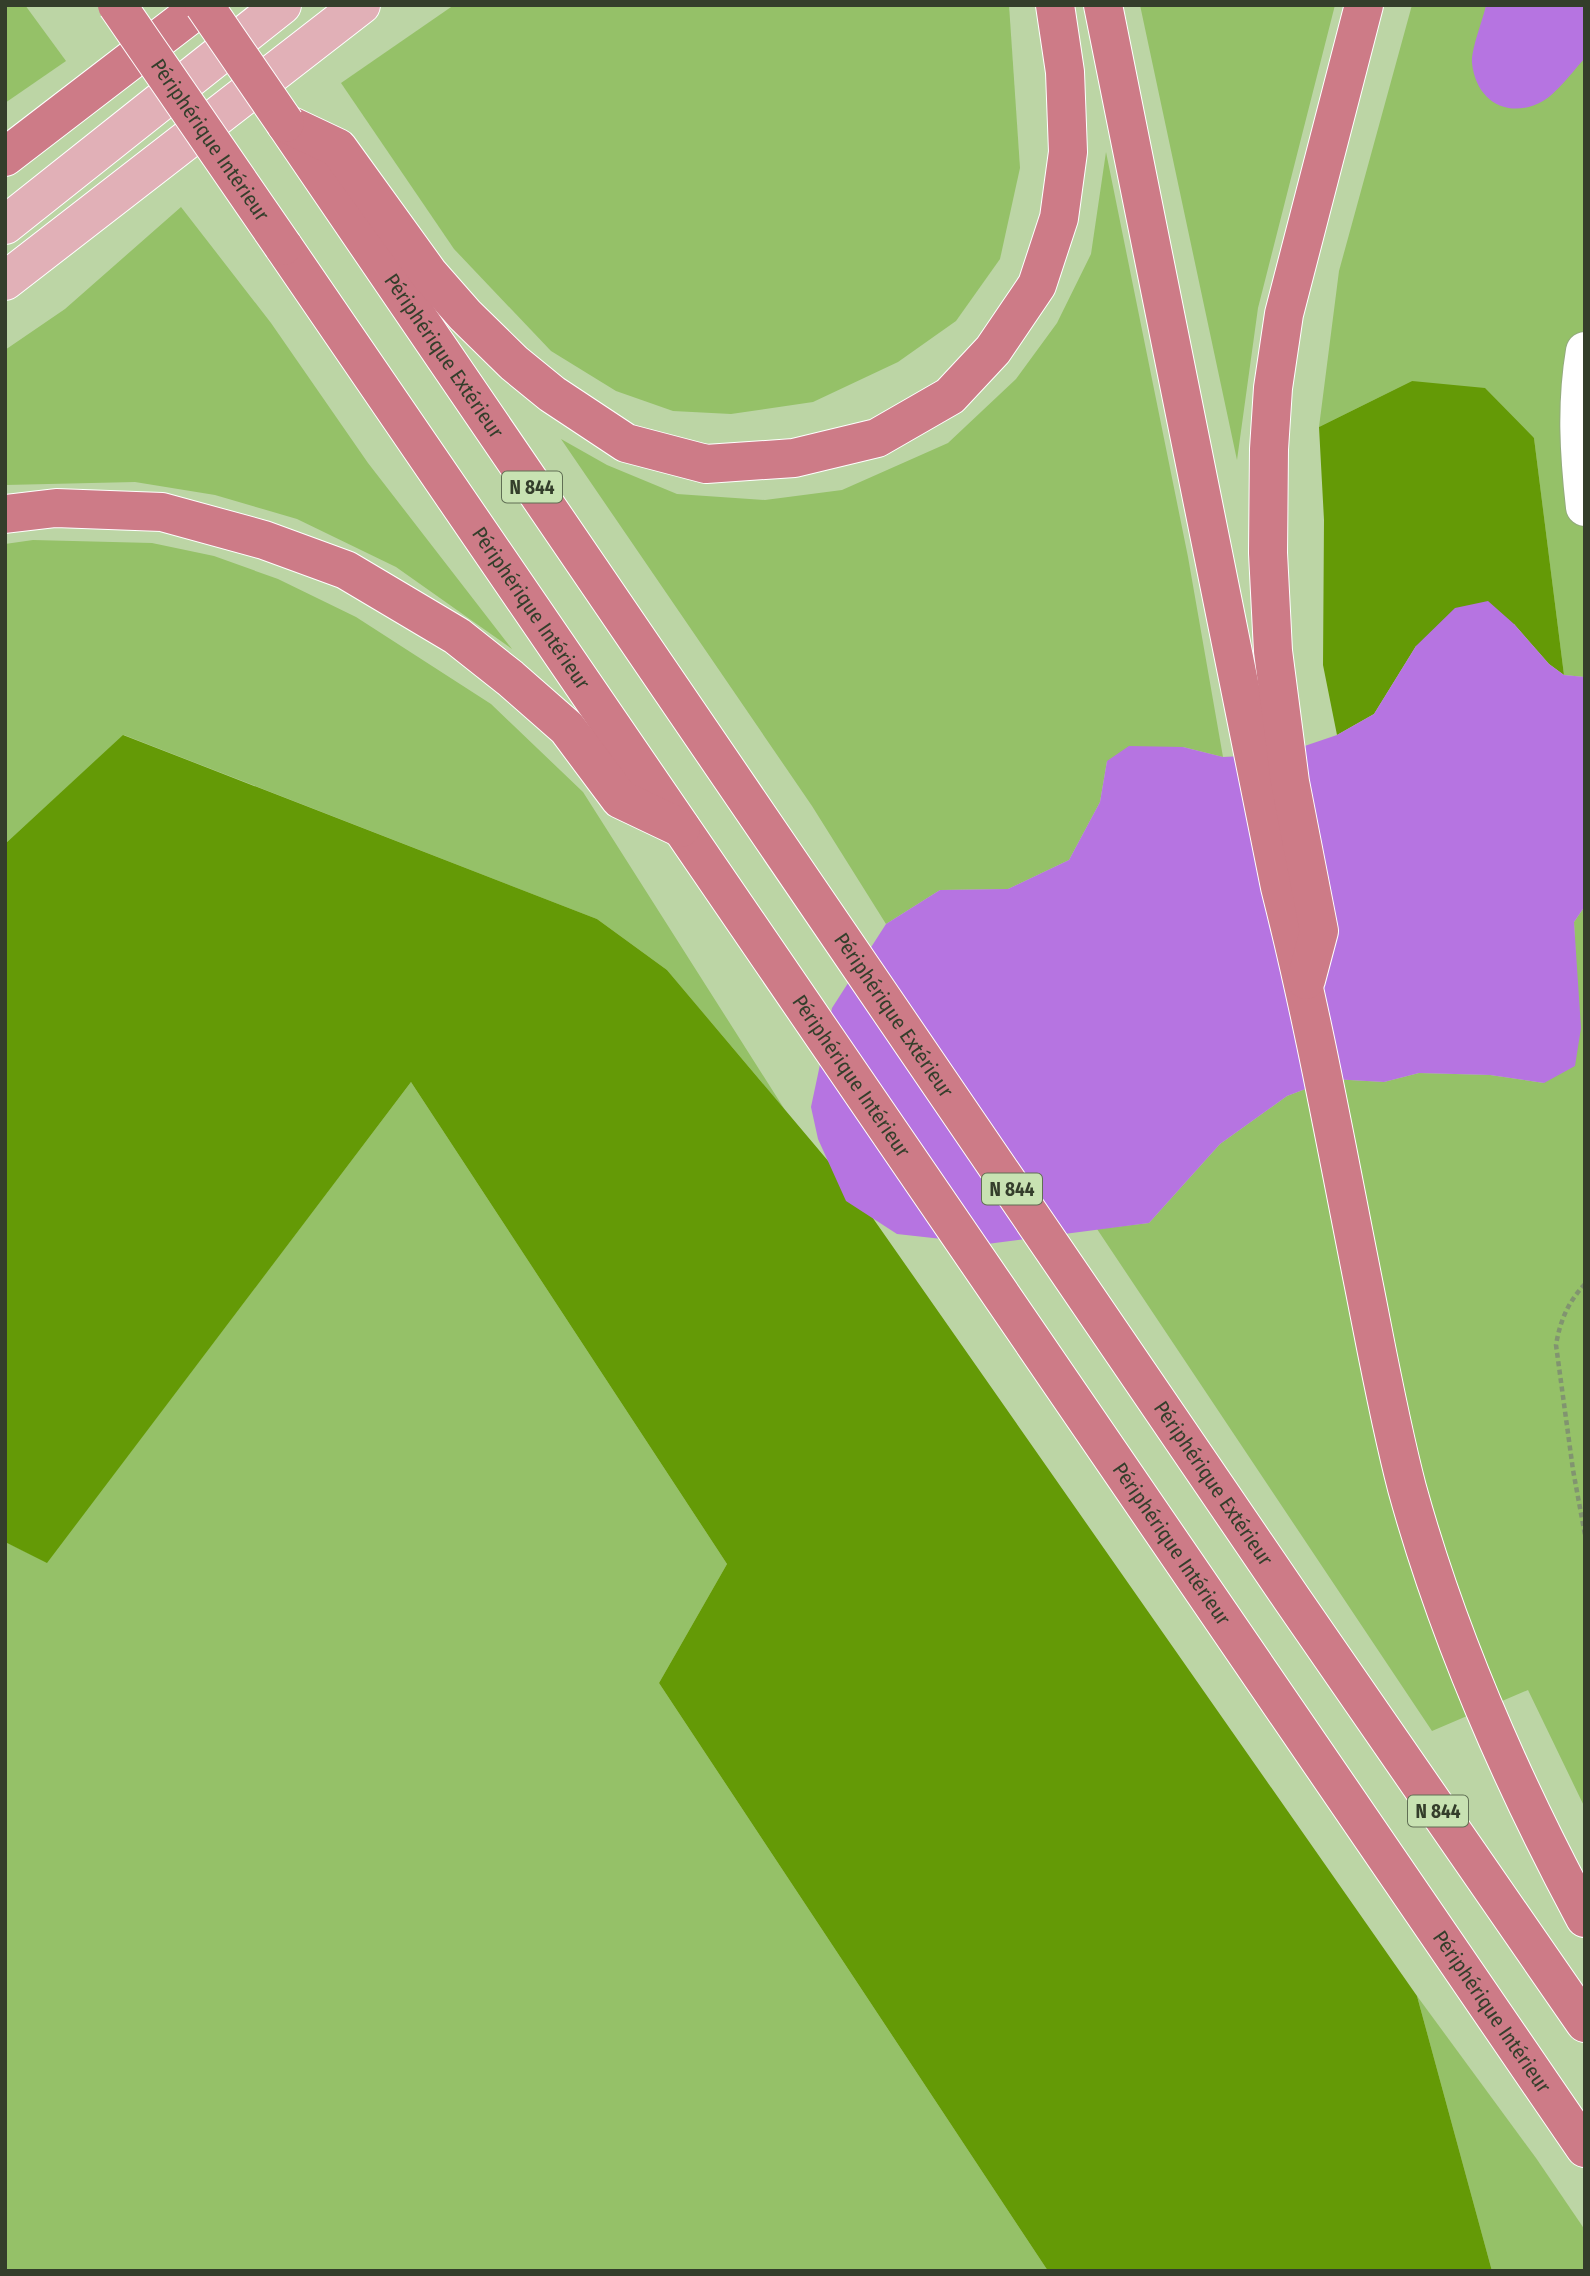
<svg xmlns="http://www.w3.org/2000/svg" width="1590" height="2276" font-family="'Fira Sans Condensed',sans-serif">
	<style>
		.green { fill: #95c168 }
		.forest { fill: #649a06 }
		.water { fill: #b674e1 }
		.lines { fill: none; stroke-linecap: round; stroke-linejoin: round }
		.minor-casing { stroke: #93ab7d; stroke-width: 40 }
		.major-casing { stroke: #fff; stroke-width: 40 }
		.highway-casing { stroke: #fff; stroke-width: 40 }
		.path { stroke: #819470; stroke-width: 4.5; stroke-dasharray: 5 3.5; stroke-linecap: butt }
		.minor { stroke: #fff; stroke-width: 38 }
		.major { stroke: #e1b0b7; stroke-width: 38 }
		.highway { stroke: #cd7b87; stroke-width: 38 }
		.highway-bridge-casing { stroke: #fff; stroke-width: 40; stroke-linecap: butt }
		.highway-bridge { stroke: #cd7b87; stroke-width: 38 }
		.labels { text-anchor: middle; stroke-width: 5; stroke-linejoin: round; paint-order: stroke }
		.shield { fill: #c8e2b2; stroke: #606f54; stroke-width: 2 }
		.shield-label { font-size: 19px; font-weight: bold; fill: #343e2b }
		.street-label { font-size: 21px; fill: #343e2b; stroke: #c8e2b2 }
	</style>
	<rect width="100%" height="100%" fill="#bcd5a5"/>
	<g class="green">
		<polygon points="5,5 25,5 66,61 5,103"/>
		<polygon points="454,5 1009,5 1020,168 1000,259 956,321 898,362 813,402 731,414 673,411 616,391 551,351 454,249 341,83"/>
		<polygon points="1140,5 1335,5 1258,308 1237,460"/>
		<polygon points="1412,5 1585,5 1585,677 1564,675 1534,438 1412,381 1319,427 1339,271"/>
		<polygon points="1106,152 1188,557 1223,757 1183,747 1107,761 1100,802 1069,860 1008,889 940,890 886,924 812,806 561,439 607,465 677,494 765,500 842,490 948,443 1016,379 1057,323 1091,254"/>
		<polygon points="181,207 271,323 368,463 512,649 396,567 297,519 215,495 135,482 5,485 5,350 65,309"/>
		<polygon points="33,540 152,543 214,556 278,579 356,617 491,704 583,792 785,1110 667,970 597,919 124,735 5,844 5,544"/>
		<polygon points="1585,906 1585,1808 1528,1690 1432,1731 1097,1229 1149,1223 1220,1144 1287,1096 1332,1079 1384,1082 1419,1073 1490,1075 1544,1083 1576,964 1574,922"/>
		<polygon points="411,1082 727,1564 659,1683 1048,2271 5,2271 5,1542 47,1562"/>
		<polygon points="1417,1996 1536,2158 1585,2230 1585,2271 1492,2271"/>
	</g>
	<g class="forest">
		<polygon points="1412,381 1485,388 1534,438 1564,675 1549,664 1514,624 1416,646 1374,714 1337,735 1323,665 1324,520 1319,427"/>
		<polygon points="123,735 597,919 667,970 856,1194 1417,1996 1492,2271 1048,2271 659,1683 727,1564 411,1082 47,1563 5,1542 5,844"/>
	</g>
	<g class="water">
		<path d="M 1486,5 L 1585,5 L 1585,58 C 1574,70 1556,94 1543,101 C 1509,120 1476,102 1472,63 C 1471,49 1483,20 1486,5 Z"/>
		<polygon points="1488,601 1514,624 1549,664 1564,675 1585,677 1585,906 1574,922 1581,1028 1575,1066 1544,1083 1490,1075 1419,1073 1384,1082 1332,1079 1287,1096 1220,1144 1149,1223 987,1244 897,1234 846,1201 818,1139 811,1107 832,1008 886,924 940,890 1008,889 1069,860 1100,802 1107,761 1129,746 1183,747 1223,757 1281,754 1337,735 1374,714 1416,646 1455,608"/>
	</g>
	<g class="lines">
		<g class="minor-casing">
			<path id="minor" d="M 1585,351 C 1576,404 1579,454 1585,507"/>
		</g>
		<g class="major-casing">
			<g id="major">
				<polyline points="5,225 282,5"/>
				<polyline points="5,281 361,5"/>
			</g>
		</g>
		<g class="highway-casing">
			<g id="highway">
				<path d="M 1103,5 L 1280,887 C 1314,1021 1338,1156 1365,1291 C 1378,1357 1390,1423 1407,1488 C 1448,1637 1512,1782 1585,1918"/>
				<path id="s1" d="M 285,123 L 1292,1599 L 1585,2023"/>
				<polyline points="285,123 338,148 429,274 465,315 514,363 552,394 626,443 706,464 794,458 877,438 950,396 993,350 1037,285 1059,218 1068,152 1065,72 1055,5"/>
				<polyline points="5,157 203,5"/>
				<path id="s2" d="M 283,246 L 1585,2148"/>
				<polyline points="5,514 56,508 162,512 264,540 346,570 457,636 510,678 567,728 620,799 681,828"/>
				<polyline points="1306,980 1319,931 1290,782 1273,651 1268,553 1269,449 1273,388 1284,314 1364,5"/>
			</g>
		</g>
		<path class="path" d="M 1585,1284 C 1568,1302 1560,1321 1556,1345 L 1573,1470 L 1585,1535"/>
		<use href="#minor" class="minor"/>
		<use href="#major" class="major"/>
		<use href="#highway" class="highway"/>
		<g class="highway-bridge-casing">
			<g id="highway-bridge">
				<path id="s3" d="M 117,5 L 283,246"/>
				<polyline points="204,5 285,123"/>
			</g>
		</g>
		<use href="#highway-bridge" class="highway-bridge"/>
	</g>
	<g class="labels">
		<g class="shield">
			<rect x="502" y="471.5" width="60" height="31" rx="5"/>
			<rect x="982" y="1173.5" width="60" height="31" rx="5"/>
			<rect x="1408" y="1795.5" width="60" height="31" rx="5"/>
		</g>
		<g class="shield-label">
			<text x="532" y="494">N 844</text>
			<text x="1012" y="1196">N 844</text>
			<text x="1438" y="1818">N 844</text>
		</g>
		<g class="street-label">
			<text dy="7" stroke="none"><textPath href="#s3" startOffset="164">Périphérique Intérieur</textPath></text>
			<text dy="7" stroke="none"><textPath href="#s1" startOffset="282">Périphérique Extérieur</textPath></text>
			<text dy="7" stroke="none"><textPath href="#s2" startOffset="439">Périphérique Intérieur</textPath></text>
			<text dy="7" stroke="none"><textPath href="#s1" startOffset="1080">Périphérique Extérieur</textPath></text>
			<text dy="7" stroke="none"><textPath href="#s2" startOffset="1006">Périphérique Intérieur</textPath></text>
			<text dy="7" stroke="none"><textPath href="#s1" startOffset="1647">Périphérique Extérieur</textPath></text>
			<text dy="7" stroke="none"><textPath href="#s2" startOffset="1573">Périphérique Intérieur</textPath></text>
			<text dy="7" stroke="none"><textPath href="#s2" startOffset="2140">Périphérique Intérieur</textPath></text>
		</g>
	</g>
	<rect width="1590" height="2276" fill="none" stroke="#343e2b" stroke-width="14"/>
</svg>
